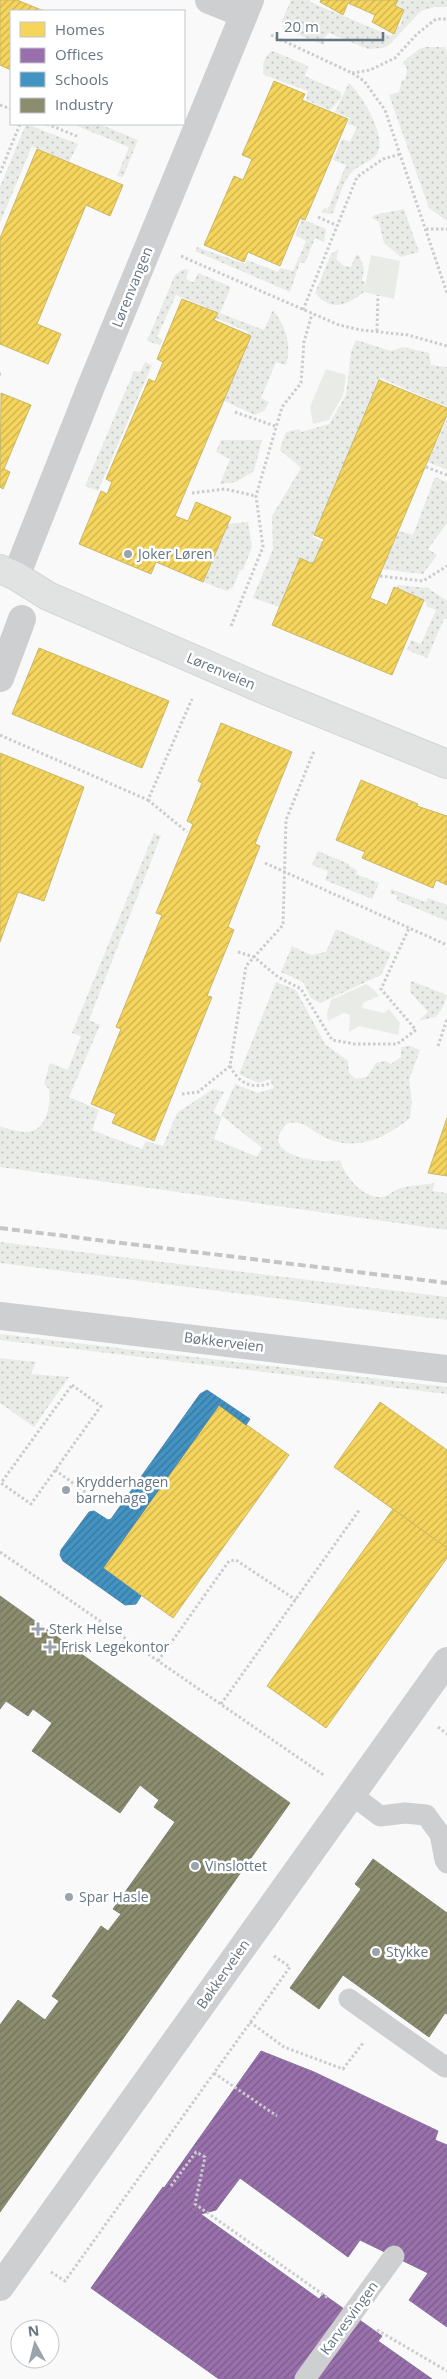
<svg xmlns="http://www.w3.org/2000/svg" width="447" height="2379" font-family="'Open Sans',sans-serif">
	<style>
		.grass { fill: url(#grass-dots); fill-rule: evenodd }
		.park { fill: #e8ebe6 }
		.homes { fill: url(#homes-hatch); stroke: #cab868 }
		.offices { fill: url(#offices-hatch); stroke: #89729f }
		.schools { fill: url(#schools-hatch); stroke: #4d8ab0 }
		.industry { fill: url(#industry-hatch); stroke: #808574 }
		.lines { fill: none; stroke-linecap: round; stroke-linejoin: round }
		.secondary-casing { stroke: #d5d6d7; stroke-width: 30 }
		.path { stroke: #cbcccd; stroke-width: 3; stroke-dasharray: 2.5 2.5; stroke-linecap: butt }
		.lane { stroke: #cecfd0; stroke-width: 21 }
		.street { stroke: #cecfd0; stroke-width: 28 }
		.secondary { stroke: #e1e2e2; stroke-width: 28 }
		.rail { stroke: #c3c5c6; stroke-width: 4; stroke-dasharray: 8 4; stroke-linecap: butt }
		.poi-dot { fill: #99a4ac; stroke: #fff; stroke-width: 2 }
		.labels { text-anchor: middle; stroke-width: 5; stroke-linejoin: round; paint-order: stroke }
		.street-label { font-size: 14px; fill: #657683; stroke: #fff }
		.poi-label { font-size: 14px; fill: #657683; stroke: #fff; text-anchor: start }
	</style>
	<defs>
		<pattern id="grass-dots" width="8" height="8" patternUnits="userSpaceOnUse" patternTransform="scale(1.25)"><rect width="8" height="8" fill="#e8ebe6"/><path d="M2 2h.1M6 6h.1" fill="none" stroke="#c0c3c0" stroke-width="1.8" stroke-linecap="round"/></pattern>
		<pattern id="homes-hatch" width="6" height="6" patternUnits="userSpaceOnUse" patternTransform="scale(1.25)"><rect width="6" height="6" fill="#f6d55c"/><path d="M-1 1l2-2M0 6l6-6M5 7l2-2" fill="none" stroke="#cbb151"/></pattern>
		<pattern id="offices-hatch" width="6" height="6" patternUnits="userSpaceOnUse" patternTransform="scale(1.25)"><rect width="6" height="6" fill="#9970ab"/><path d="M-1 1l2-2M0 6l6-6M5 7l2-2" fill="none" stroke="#7a5d8a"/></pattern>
		<pattern id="schools-hatch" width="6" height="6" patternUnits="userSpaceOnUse" patternTransform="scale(1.25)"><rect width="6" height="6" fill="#4393c3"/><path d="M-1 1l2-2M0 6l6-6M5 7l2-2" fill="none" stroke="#3a779c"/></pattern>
		<pattern id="industry-hatch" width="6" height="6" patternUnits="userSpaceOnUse" patternTransform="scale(1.25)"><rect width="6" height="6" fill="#8c8c6e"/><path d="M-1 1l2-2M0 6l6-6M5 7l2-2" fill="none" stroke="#70725c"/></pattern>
	</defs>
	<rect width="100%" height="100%" fill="#f9f9f9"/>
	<g class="grass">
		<polygon points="291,0 310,0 310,2 391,36 401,24 404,10 395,6 398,0 447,0 447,7 434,7 421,11 389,45 383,48 368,49 329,33 324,38 324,45 284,29 282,21"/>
		<polygon points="425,47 445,47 447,54 447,221 429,208 389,95 399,92 402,80 405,80 407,69 403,62 419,49"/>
		<path d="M 273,51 L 308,66 L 305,76 L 341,92 L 341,98 L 330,110 L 306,100 L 308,91 L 264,75 C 262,66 263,56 273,51 Z"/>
		<path d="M 349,83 C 361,94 391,141 375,156 C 368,163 356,166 350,174 C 342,184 338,201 333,213 L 329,214 L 322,212 L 324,208 L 328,209 L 346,165 L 333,160 L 342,139 L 350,142 L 357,127 L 348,124 L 350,118 L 335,112 Z"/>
		<polygon points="26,124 78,144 69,162 32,146 0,223 0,187"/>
		<polygon points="72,124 99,124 138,140 123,177 117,176 129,147"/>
		<polygon points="404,209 419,252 401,257 384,243 379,222 372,218 374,215"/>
		<polygon points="302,219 326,229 324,242 315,238 305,263 300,262 290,292 195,251 197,247 245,264 247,260 278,272 280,268 293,271 306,241 295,235"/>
		<path d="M 339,249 L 336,259 L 344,266 L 351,267 L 356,255 L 359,255 L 364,268 L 362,281 L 365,282 L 364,292 C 346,306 331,312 315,293 L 331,254 Z"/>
		<path d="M 184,269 L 189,270 L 186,278 L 190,282 L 194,282 L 198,273 L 231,287 L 220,313 L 264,330 L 273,310 C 286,327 292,344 286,365 L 276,362 L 261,398 L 269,402 L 265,410 L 255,415 L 220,399 L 248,332 L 213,317 L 215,311 L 176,295 L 157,337 L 163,340 L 160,345 L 147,341 L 175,275 Z"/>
		<polygon points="356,340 391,351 403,347 429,353 431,365 447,367 447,407 381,378 313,537 323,542 312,566 282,608 253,598 273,549 272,516 301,468 280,450 286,432 299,429 301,432 329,424 346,395 351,352"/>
		<polygon points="145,362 152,365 98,491 85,486 134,371 140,372"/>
		<polygon points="447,418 447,470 428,462"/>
		<polygon points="221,440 262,440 254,471 236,482 220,484 230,459 216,452"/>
		<polygon points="435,477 447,482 447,523 428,549 437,555 423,574 382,569 399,531 413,535"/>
		<polygon points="248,522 252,547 243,570 240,570 233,587 227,591 203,582 227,524"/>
		<polygon points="398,585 428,588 447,601 447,619 444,619 427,658 407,650 411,640 421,644 436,610 426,606 427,603 396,590"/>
		<path d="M 154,833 L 161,836 L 89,1020 L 100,1025 L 69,1097 L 99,1110 L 92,1130 L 142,1149 L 146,1141 L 163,1146 L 177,1113 L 213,1089 L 224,1092 L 213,1112 L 221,1116 L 235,1084 L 258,1093 L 274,1088 L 270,1079 L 258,1083 L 239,1074 L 276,982 L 296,990 L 325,1044 L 348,1061 L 349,1073 L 356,1079 L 367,1077 L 376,1063 L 385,1061 L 391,1064 L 401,1057 L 401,1047 L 410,1046 L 420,1050 L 409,1080 L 412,1101 L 410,1118 C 384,1139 355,1153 322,1136 C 308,1128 305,1121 288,1123 C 254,1155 320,1164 340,1160 C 345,1176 360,1195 378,1197 C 386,1198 390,1193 396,1190 C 407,1185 424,1185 435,1183 L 432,1191 L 447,1193 L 447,1230 L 0,1167 L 0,1126 C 9,1129 22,1134 32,1131 C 48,1126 51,1103 49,1089 L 44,1084 L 50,1063 L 68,1070 L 81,1036 L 72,1033 ZM 222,1116 L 262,1148 L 257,1157 L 214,1139 Z"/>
		<polygon points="318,851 349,864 349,866 357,870 356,874 379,883 372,899 325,880 328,871 312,865"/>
		<polygon points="391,889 426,902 428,898 447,905 447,921 396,900 398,896 390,893"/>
		<polygon points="336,929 391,953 381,975 320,1003 311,998 303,982 281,972 292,946 311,955 326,952"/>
		<polygon points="411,981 447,995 443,1007 436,1017 418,1021 428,1012 410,992"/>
		<polygon points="0,1242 447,1297 447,1320 0,1263"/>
		<polygon points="0,1334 447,1387 447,1394 0,1340"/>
		<polygon points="0,1358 36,1362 31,1374 69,1377 34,1427 0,1403"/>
	</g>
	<g class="park">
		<polygon points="371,255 400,261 394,299 364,292"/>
		<polygon points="326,369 346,375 343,395 329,420 313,424 310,407"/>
		<polygon points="366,984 374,990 379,996 363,1003 362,1008 384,1013 389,1009 400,1023 398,1035 359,1026 349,1032 350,1015 344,1013 328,1021 327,1014 331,1000"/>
	</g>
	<g class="homes">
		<polygon points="0,0 17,0 44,11 11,11 11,70 0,65"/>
		<polygon points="321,0 398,0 395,6 404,10 394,34 372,22 375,15 348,3 343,15 320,2"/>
		<polygon points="274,81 305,94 302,100 348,119 305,220 300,218 280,266 248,252 244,262 204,245 234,176 243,180 252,159 242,155"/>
		<polygon points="37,149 123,185 110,216 86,205 37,324 61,334 48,364 0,344 0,238"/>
		<polygon points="182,299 218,313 214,320 251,336 175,516 188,521 196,502 231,517 203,582 156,562 151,574 79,544 101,491 107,494 112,482 106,479 149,379 155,382 163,362 157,359"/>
		<polygon points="379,380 447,408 447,415 370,598 387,605 394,587 424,600 392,675 272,625 300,558 313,564 324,539 314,535"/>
		<polygon points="1,393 31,405 4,469 10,472 3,489 0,487"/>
		<polygon points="39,648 169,701 142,768 12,714"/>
		<polygon points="221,723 292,752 255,844 260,846 228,927 234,930 207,996 212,997 154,1141 112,1123 116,1114 91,1104 121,1029 116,1027 162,915 156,913 193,824 187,821 202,783 198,781"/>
		<polygon points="0,753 84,787 44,901 18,892 0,942"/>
		<polygon points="361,780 418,804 417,806 447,816 447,885 436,880 433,888 362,858 365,852 336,840"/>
		<polygon points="447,1118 447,1176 428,1173"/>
		<polygon points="380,1402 447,1450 447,1548 334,1467"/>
		<polygon points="219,1405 289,1455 173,1618 103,1568"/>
		<polygon points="393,1509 447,1548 447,1558 326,1728 267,1686"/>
	</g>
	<g class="offices">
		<polygon points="261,2051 314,2072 438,2131 435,2140 447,2145 447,2327 409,2300 428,2273 360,2240 348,2257 240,2178 216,2210 201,2214 164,2188"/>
		<polygon points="163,2187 319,2299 323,2294 382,2336 378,2341 432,2379 219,2379 91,2288"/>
	</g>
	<polygon class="schools" points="207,1390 250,1419 246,1425 219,1405 103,1568 141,1596 136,1604 125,1605 63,1561 60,1555 61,1550 89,1512 94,1511 108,1520 111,1519 200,1394"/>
	<g class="industry">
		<polygon points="0,1596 290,1803 0,2212 0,2025 18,2000 45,2020 59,2001 52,1996 101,1926 108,1931 121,1914 113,1909 175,1822 154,1807 159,1800 140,1785 120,1813 32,1751 52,1723 33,1709 28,1716 6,1701 0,1709"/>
		<polygon points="373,1859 447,1913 447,2014 445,2013 429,2037 343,1975 319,2009 290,1988 361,1889 355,1884"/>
	</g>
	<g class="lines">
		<g class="secondary-casing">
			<polyline id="secondary" points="0,569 16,576 48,596 265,690 447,764"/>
		</g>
		<g class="path">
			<polyline points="271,35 352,73 364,81 385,110 447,293"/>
			<polyline points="352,73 370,70 395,58 417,34 436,19 447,19"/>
			<polyline points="0,105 11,109"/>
			<polyline points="47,124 79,137"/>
			<polyline points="0,173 20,124"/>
			<polyline points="318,217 336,225"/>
			<polyline points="426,229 447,229"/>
			<polyline points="181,256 339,325 361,330 408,335 447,346"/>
			<polyline points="303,310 357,177 383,159 401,154"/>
			<polyline points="377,331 378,295"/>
			<polyline points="0,374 1,374"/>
			<polyline points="235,412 275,426"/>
			<polyline points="426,467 447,475"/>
			<polyline points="192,493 225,489 256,496"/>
			<polyline points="380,576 423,581 447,566"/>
			<polyline points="231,626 263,547 256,496 282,407 301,383 304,342 312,314"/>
			<polyline points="0,735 148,800 192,699"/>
			<polyline points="148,800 187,832"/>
			<polyline points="265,863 447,945"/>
			<polyline points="238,952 254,957 278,977 301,989 332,1040 355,1044 397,1044 416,1030 381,989 409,928"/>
			<polyline points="438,1046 447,1019"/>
			<path d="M 230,1066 C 240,1085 252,1089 272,1083"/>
			<polyline points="182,1094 198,1092 230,1066 246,966 283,925 286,820 314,751"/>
			<polygon points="72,1385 101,1406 31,1504 1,1483"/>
			<polyline points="55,1470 95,1499"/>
			<polyline points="0,1552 325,1776"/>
			<polyline points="158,1661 229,1561 236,1560 296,1600"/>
			<polyline points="221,1704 360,1509"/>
			<polyline points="438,1727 447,1734"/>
			<polyline points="250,2022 284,2047 343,2069 363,2043"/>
			<polyline points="214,2073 277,2116"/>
			<polyline points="171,2186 196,2152 205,2157 195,2204 328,2298"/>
			<polyline points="51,2272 65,2281 290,1967 274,1956"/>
			<polyline points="377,2330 447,2371"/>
		</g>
		<g class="lane">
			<polyline points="351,1794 380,1816 405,1813 426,1815 440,1834 445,1860 447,1863"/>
			<polyline points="349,1999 445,2067 447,2065"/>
			<polyline points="305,2379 394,2256"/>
		</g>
		<g class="street">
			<polyline points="209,0 244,14"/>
			<polyline points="16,576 92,384 250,0"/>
			<polyline points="0,678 22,619"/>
			<polyline points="0,1316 447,1369"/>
			<polyline points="0,2287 447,1661"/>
		</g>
		<use href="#secondary" class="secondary"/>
		<polyline class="rail" points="0,1228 447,1283"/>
	</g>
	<g class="poi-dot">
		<circle cx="128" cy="554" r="5"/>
		<circle cx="66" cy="1490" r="5"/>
		<path d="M35.5 1621.5h5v5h5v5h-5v5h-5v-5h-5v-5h5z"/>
		<path d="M47.5 1639.5h5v5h5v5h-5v5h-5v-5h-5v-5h5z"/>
		<circle cx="195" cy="1866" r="5"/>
		<circle cx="69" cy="1897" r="5"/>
		<circle cx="376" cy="1952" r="5"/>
	</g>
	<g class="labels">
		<g class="street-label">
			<text transform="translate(132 287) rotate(-68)" y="5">Lørenvangen</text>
			<text transform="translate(221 671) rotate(23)" y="5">Lørenveien</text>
			<text transform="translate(224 1342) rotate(7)" y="5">Bøkkerveien</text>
			<text transform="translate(223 1974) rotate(-55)" y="5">Bøkkerveien</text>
			<text transform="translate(349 2318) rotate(-54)" y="5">Karvesvingen</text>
		</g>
		<g class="poi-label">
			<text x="138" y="559">Joker Løren</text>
			<text x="76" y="1487">Krydderhagen<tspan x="76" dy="16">barnehage</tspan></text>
			<text x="49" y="1634">Sterk Helse</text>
			<text x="61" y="1652">Frisk Legekontor</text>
			<text x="205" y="1871">Vinslottet</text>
			<text x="79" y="1902">Spar Hasle</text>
			<text x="386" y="1957">Stykke</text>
		</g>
	</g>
	<rect x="10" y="10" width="175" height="115" fill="#ffffff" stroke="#c1c8cd"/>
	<rect x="20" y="22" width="25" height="15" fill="#f6d55c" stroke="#c1c8cd"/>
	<text x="55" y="35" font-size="15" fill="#657683">Homes</text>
	<rect x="20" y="48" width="25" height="15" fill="#9970ab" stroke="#c1c8cd"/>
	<text x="55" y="60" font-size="15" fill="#657683">Offices</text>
	<rect x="20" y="72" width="25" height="15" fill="#4393c3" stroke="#c1c8cd"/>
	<text x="55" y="85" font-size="15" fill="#657683">Schools</text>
	<rect x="20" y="98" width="25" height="15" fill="#8c8c6e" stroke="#c1c8cd"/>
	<text x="55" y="110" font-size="15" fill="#657683">Industry</text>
	<g transform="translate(35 2344) rotate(353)"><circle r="24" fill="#ffffff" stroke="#c1c8cd"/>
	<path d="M0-4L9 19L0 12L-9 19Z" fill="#99a4ac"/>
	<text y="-8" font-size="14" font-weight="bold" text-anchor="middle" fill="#657683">N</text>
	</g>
	<path d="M277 32v8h106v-8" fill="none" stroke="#657683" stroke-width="2.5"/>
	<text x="284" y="32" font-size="15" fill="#657683" stroke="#ffffff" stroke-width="4" paint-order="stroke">20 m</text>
</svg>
